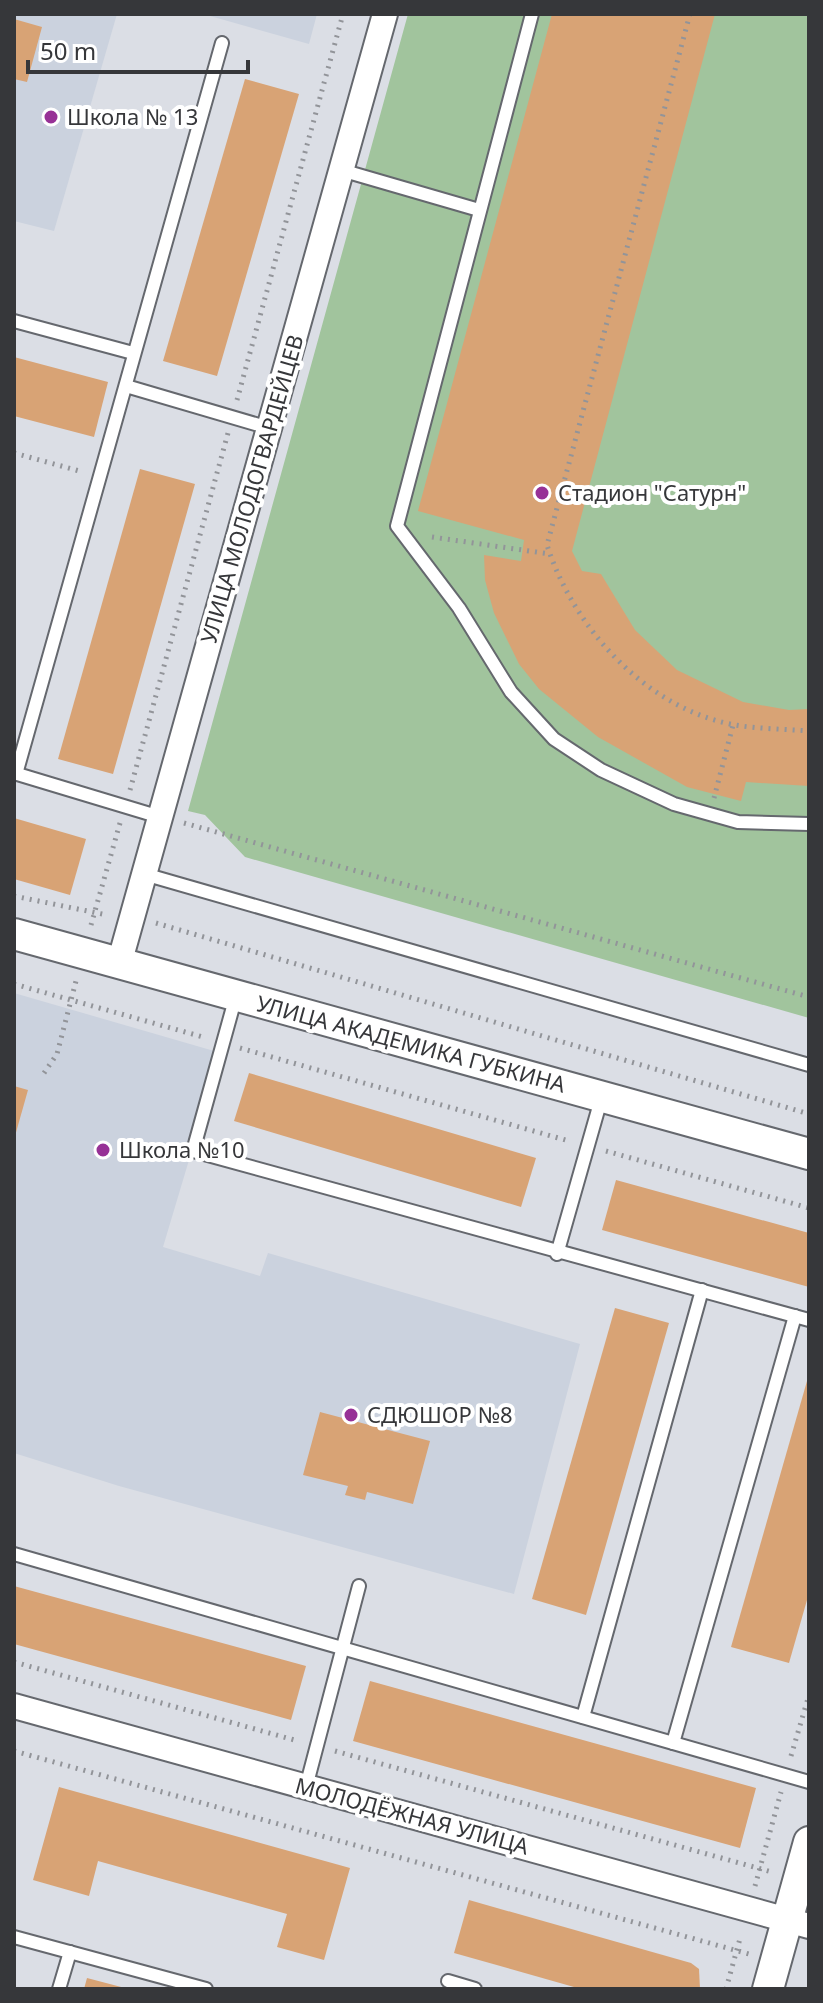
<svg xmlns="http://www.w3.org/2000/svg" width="823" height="2003" font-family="'Noto Sans',sans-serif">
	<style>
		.built { fill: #cbd2de }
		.green { fill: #a1c49d }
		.building { fill: #d8a375 }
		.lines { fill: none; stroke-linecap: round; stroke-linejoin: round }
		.service-casing { stroke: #65686e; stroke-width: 16 }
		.minor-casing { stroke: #65686e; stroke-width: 28 }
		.tertiary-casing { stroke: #65686e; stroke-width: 34 }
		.path { stroke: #929499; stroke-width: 5; stroke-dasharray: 2 6; stroke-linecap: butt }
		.service { stroke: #fff; stroke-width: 12 }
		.minor { stroke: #fff; stroke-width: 24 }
		.tertiary { stroke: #fff; stroke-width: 30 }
		.poi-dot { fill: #973196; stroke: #fff; stroke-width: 3 }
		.labels { text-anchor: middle; stroke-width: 8; stroke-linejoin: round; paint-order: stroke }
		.poi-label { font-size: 22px; fill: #36373a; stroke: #fff; text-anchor: start }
		.street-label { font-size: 22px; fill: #36373a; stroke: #fff }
	</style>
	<rect width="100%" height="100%" fill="#dbdee5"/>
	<g class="built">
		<polygon points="14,14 117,14 54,231 14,221"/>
		<polygon points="203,14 317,14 309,44"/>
		<polygon points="14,993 221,1053 163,1247 260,1276 268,1253 580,1344 514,1594 119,1486 14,1453"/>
	</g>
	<polygon class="green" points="408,14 809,14 809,1018 245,857 205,815 188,811"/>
	<g class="building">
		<polygon points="552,14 715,14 572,551 582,571 601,574 635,630 677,670 743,702 789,710 809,709 809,786 746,782 741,801 687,787 598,737 539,689 519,664 494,613 485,580 484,555 521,561 524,540 418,511"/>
		<polygon points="14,19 42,27 27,82 14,79"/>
		<polygon points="245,79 299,94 217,376 163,361"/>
		<polygon points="14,357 108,382 94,437 14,416"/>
		<polygon points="140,469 195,484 113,774 58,759"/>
		<polygon points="14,818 86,839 70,895 14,879"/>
		<polygon points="249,1073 536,1158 521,1207 234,1121"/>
		<polygon points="14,1086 28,1090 15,1136 14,1136"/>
		<polygon points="616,1180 809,1233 809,1287 602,1230"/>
		<polygon points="615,1308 669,1323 586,1615 532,1599"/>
		<polygon points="809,1374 809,1593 789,1663 731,1647"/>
		<polygon points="320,1412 430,1441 413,1504 367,1492 365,1500 345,1495 348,1486 303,1475"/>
		<polygon points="14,1586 306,1666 291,1720 14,1644"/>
		<polygon points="370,1681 756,1788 740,1848 353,1741"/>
		<polygon points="59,1787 350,1868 324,1960 277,1947 287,1914 98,1861 89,1896 33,1880"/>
		<polygon points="469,1900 691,1963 699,1969 700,1989 581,1989 454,1953"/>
		<polygon points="87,1978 125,1988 124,1989 84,1989"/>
	</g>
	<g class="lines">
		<g class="service-casing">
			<g id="service">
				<polyline points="532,14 397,526 459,608 511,692 554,739 601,770 674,804 738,822 809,824"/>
				<polyline points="341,170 479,210"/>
				<polyline points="14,321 133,353"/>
				<polyline points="126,386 269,428"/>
				<polyline points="14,773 160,817"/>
				<polyline points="16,774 222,43"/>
				<polyline points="144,874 809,1065"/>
				<polyline points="236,996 193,1151 809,1320"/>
				<polyline points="557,1254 602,1096"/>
				<polyline points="14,1554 809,1782"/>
				<polyline points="583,1717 702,1290"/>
				<polyline points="673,1743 795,1316"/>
				<polyline points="306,1787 359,1586"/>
				<polyline points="14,1937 206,1989"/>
				<polyline points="448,1981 475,1989"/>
				<polyline points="59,1989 70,1952"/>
			</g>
		</g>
		<g class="minor-casing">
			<g id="minor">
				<polyline points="119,964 385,14"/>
				<polyline points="14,1706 809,1926"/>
			</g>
		</g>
		<g class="tertiary-casing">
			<g id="tertiary">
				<polyline points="14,934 809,1154"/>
				<polyline points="768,1989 809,1842"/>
			</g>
		</g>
		<g class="path">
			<path d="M 690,14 L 547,545 C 573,627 646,709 735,725 C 759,729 785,729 809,731"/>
			<polyline points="237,400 343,14"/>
			<polyline points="14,453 83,472"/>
			<polyline points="432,537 550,554"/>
			<polyline points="130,790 228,433"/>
			<polyline points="714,798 733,725"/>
			<polyline points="184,823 809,997"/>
			<polyline points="14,896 107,915"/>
			<polyline points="156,923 809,1114"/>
			<polyline points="91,925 120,823"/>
			<polyline points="14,984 203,1037"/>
			<polyline points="240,1048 569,1141"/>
			<polyline points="44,1073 57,1054 76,981"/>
			<polyline points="606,1151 809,1208"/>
			<polyline points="14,1662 298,1741"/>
			<polyline points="14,1751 749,1954"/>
			<polyline points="335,1751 772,1872"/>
			<polyline points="791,1756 809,1695"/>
			<polyline points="755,1886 781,1792"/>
			<polyline points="726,1989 741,1935"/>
		</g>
		<use href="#service" class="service"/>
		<use href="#minor" class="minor"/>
		<use href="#tertiary" class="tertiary"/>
	</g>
	<g class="poi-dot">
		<circle cx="51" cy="117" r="8"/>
		<circle cx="542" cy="493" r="8"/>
		<circle cx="103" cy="1150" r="8"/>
		<circle cx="351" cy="1415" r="8"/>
	</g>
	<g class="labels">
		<g class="poi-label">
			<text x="67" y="125">Школа № 13</text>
			<text x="558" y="501">Стадион "Сатурн"</text>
			<text x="119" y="1158">Школа №10</text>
			<text x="367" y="1423">СДЮШОР №8</text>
		</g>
		<g class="street-label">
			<text transform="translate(252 489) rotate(-74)" y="8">УЛИЦА МОЛОДОГВАРДЕЙЦЕВ</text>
			<text transform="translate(411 1044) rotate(15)" y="8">УЛИЦА АКАДЕМИКА ГУБКИНА</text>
			<text transform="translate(412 1816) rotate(15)" y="8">МОЛОДЁЖНАЯ УЛИЦА</text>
		</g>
	</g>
	<rect width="823" height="2003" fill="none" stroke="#36373a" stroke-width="32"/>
	<path d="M28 60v12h220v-12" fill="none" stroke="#36373a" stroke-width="4"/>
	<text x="40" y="60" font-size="24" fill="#36373a" stroke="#ffffff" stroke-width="6" paint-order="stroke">50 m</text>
</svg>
